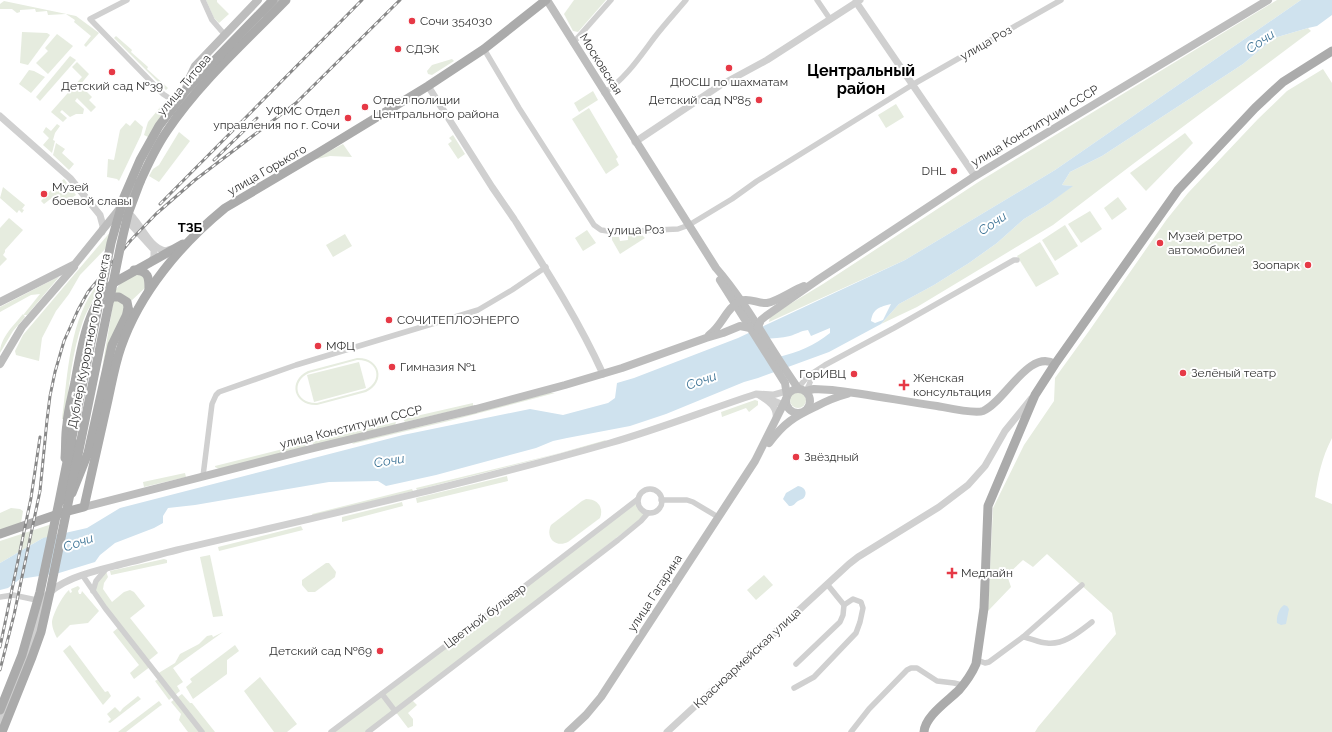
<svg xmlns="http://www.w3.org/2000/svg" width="1332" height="732" font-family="Raleway,sans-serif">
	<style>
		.green { fill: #e6ecdf; fill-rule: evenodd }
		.water { fill: #cfe2ee; fill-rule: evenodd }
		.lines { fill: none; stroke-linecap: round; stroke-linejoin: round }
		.minor { stroke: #d0d0d0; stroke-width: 5.5 }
		.tertiary { stroke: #d0d0d0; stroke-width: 7 }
		.secondary { stroke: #bdbdbd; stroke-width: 8 }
		.primary { stroke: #ababab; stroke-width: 9 }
		.rail-casing { stroke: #888; stroke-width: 3 }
		.rail { stroke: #fff; stroke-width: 1.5; stroke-dasharray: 4.5; stroke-linecap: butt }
		.primary-bridge { stroke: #ababab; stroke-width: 9 }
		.poi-dot { fill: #e63946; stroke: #fff; stroke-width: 1.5 }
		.labels { text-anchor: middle; stroke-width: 4; stroke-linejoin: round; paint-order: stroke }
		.poi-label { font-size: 12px; fill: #333; stroke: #fff; text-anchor: start }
		.street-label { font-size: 12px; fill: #333; stroke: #fff }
		.water-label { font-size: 13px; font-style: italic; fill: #3f7597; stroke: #fff }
		.neighbourhood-label { font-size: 13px; font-weight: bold; fill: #000; stroke: #fff }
		.district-label { font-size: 16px; font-weight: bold; fill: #000; stroke: #fff }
	</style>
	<rect width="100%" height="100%" fill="#fff"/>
	<g class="green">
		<polygon points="206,0 217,0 217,2 229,14 219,23 214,18"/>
		<polygon points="574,0 606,0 578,32 573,31 564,14"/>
		<polygon points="1277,0 1301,0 1055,170 905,260 769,322 770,316 823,284 980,181"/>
		<polygon points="4,1 76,16 99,33 86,47 84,45 91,36 74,22 75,20 66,14 48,15 47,11 36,12 35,9 20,10 20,12 17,13 12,9 0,9 0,4"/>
		<polygon points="1308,28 1311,31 1133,164 1053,225 917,307 881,324 899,304 934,285 969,263 997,243 1024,219 1047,205 1072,186 1062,185 1070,172 1102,156 1243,64 1274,38"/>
		<polygon points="22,32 47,33 50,35 28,65 20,63"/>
		<polygon points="57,34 73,46 48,74 36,63 48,51 45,48"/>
		<polygon points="116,36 132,50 131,52 148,67 147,69 168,88 166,90 114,38"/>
		<polygon points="70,56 76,60 40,101 36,97"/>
		<polygon points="452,59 454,61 432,75 428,74 427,71 432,65"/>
		<polygon points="77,62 89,74 80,85 92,97 89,100 96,107 91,112 77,98 75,101 84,109 83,114 76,114 70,117 62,110 60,112 67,118 63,122 51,112 82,77 72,67"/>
		<path d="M 1323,69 L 1332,83 L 1332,438 C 1322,457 1318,476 1315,497 L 1332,504 L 1332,732 L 1035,732 L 1038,727 L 1116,634 L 1112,613 L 1047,554 L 1033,567 L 1023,560 L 1007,575 L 1011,587 L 988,611 L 993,508 L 1024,445 L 1054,401 L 1055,378 L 1089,331 L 1167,219 L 1188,193 L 1258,119 L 1287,91 Z"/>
		<polygon points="29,70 34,71 45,77 31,93 19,84"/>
		<polygon points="593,91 598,100 579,112 574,103"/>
		<polygon points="166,100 173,104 150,138 144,135 148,122"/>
		<polygon points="896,104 904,117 886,128 878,115"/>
		<polygon points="589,108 618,157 616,159 619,165 606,174 572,119"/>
		<polygon points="135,120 143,127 141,135 119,181 117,179 107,177 108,159 114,160 120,130 126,123 130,126"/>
		<polygon points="57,124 60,126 55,133 53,140 55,141 52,153 43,145 49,138 43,132 46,127 51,131"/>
		<polygon points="179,132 190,141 159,182 149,176 153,169 159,165"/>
		<polygon points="1185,133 1193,143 1146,191 1130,173"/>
		<polygon points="453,135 465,154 458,159 448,144 452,141 449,138"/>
		<polygon points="56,143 65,149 62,153 74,164 69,170 53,155"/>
		<polygon points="343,144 352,157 330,156 313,160"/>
		<polygon points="64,179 76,195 59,206 53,197 44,204 41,201 50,191"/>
		<polygon points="3,187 25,205 22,209 24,210 22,213 19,210 17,213 0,198"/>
		<polygon points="1118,197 1127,209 1112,220 1104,208"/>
		<polygon points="1090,211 1102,229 1081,243 1068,224"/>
		<polygon points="9,218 23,230 5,250 5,252 3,255 7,259 0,266 0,228"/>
		<polygon points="1065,225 1078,246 1055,261 1042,240"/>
		<polygon points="112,230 108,246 80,275 69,294 56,311 42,338 39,361 16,355 15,351 23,335"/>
		<polygon points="587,230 596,243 583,251 575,238"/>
		<polygon points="345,234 352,246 333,257 326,245"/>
		<polygon points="642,235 645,238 620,254 612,240 612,237 619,237 620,241 628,240 628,236"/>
		<polygon points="1040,242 1059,274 1036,287 1017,256"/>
		<polygon points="134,274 144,276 145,288 130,302 114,292 120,284"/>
		<path d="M 58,277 L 59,277 L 27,315 L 24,315 L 25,317 L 13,331 L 0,353 C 0,338 14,325 23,314 L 24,315 L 24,314 L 40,294 L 31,295 L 0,312 L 0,307 Z"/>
		<path d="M 100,281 C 98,295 88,307 83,321 C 72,352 69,386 65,419 L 62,419 C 68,373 69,318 100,281 Z"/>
		<polygon points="114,298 127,303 106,353 102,369"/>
		<path d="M 357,358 C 380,357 387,382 366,392 L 317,405 C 294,406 287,381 308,371 ZM 357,360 C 378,359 384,381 365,390 L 317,403 C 296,404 290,382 309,373 Z"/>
		<polygon points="359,362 366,388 314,402 307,375"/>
		<circle cx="798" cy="400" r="8"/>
		<polygon points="549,393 555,393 453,420 352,444 354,442 452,419"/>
		<polygon points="755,400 758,401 758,405 749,412 746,408 722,417 721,412"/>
		<polygon points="473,403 473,406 405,422 403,419"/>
		<polygon points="396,422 395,425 314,445 312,442"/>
		<polygon points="606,440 604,442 417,490 416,488 560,453"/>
		<polygon points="307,443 305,447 219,469 215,467 215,466"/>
		<polygon points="185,473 186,477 144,487 143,482"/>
		<polygon points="507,476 508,481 417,503 416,498"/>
		<polygon points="412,489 413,491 313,516 312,514"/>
		<path d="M 586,499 C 598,499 604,508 600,518 L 568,542 C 556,548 545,538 551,525 L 582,501 Z"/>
		<polygon points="402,502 403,506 342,522 342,517"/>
		<polygon points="638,502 640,508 648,513 411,699 417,705 408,713 413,719 413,726 408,728 395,711 368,732 331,732"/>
		<polygon points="11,508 20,509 23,511 21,523 0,531 0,513"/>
		<polygon points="52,524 49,538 43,538 0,563 0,541"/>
		<polygon points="301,526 303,530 219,551 218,547"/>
		<polygon points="210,555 223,616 213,617 200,557"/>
		<polygon points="164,559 167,560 167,563 111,575 110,571"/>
		<polygon points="326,563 329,563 336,572 335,577 315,592 308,592 302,585 302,580"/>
		<polygon points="106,571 108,577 104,583 103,589 112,602 124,592 130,590 134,592 145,606 130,618 158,653 147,662 151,666 134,679 130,673 139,665 113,632 119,627 93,591 96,580"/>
		<polygon points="764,575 773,585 756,600 747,590"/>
		<path d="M 78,586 L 80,588 L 78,591 L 79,594 L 81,594 L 82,591 L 99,611 L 88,623 L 70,625 L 57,638 C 55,634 52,628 52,622 C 53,614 62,596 69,590 L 70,593 L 72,592 L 71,589 Z"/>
		<polygon points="223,632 173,668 183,682 177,686 180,691 169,700 155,681 160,678 157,674 175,663 180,654 199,644 207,636 212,635 213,637"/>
		<polygon points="70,645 105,692 108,691 111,696 103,705 63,651"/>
		<polygon points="235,645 239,651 227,660 227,674 193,699 186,687 192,682 190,679"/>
		<polygon points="260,677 297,724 287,732 274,732 244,691"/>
		<polygon points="182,694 190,703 192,703 215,732 188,732 179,720 181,714 171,702"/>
		<polygon points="138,696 141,699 110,723 108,722 111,719 107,714 115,707 120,712 123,708"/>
		<polygon points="159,701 162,705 160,706 126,732 118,732"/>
	</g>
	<g class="water">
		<path d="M 1301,0 L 1332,0 L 1332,15 L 1317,26 L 1308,28 L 1274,38 L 1243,64 L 1102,156 L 1070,172 L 1062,185 L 1073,186 L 1047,205 L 1024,219 L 997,243 L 969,263 L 934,285 L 899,304 L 881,324 L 829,352 L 758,378 L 744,382 L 666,414 L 630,426 L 567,438 L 553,441 L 536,448 L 436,475 L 386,486 L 378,481 L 329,482 L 195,505 L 168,508 L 163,516 L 163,523 L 154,528 L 115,543 L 100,555 L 95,562 L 59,573 L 20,579 L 8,588 L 0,590 L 0,563 L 43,538 L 87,528 L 120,508 L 403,435 L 530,409 L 563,415 L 608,403 L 615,398 L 617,383 L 634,378 L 738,338 L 905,260 L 1055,170 ZM 891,304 L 883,320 L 875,323 L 871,321 C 873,308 880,307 891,304 ZM 830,328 L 830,333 C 814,346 798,352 779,357 L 764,339 C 772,338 782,338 790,336 C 797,334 800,331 808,330 L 811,336 Z"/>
		<path d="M 798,486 C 804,487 807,491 805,496 C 803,500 801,499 798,501 C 794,504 794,506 789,506 L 783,499 L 786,493 Z"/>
		<path d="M 1284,605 L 1287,606 L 1289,609 L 1286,624 L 1281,625 L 1277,623 C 1276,617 1279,608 1284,605 Z"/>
	</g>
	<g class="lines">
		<g class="minor">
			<polyline points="127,0 90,19 163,94 178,104"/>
			<polyline points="203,0 212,20 225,35"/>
			<polyline points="817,0 830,19"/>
			<polyline points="573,43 611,0"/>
			<polyline points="484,49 519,108 594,225 601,230 614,232 678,229 689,225 732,199 757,181 912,85 1061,0"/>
			<path d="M 604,93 C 625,79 639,58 654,38 C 664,25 675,13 686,0"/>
			<polyline points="798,388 808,376 825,365 894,328 1014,260 1017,260"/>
			<polyline points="806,391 809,385 813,374"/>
			<polyline points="203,476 212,404 216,395 219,392 296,365 478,310 512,290 546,267"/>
			<circle cx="650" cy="501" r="12"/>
			<polyline points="661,500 687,500 693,502 718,517"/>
			<polyline points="83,576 105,608 202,732"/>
			<polyline points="93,591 96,581 106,569"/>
			<polyline points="0,597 13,595 41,601"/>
			<polyline points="1023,637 1082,585"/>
			<path d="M 977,660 L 985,663 L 989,662 L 1023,637 C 1031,638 1039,643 1047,643 C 1064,645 1079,632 1092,622"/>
			<polyline points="796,664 840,622 843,615 844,605 827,584"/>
			<polyline points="794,688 814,677 856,633 860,622 863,608 861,602 853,599 844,605"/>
			<polyline points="382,694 395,711"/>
			<polyline points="331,732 500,605 638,499"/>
			<polyline points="368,732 618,540 641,521 648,513"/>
			<polyline points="851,732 869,709 907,670 911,668 917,668 937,681 954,683 962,685"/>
		</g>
		<g class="tertiary">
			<polyline points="856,2 975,176"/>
			<polyline points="428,86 492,187 514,219"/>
			<polyline points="0,116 70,178 100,215 103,226 102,232"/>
			<polyline points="635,142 719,86 767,60 860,0"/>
			<path d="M 126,211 C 140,220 147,247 165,251 L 171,249"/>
			<polyline points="125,218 154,250 154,257 150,263"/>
			<path d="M 516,222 C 547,271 579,321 603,374"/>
			<path d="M 759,395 C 769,401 778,407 776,419"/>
			<polyline points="769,399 788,407"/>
			<path d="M 0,723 L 28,654 L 42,601 C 58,577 100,570 126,563 C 143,559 160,554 177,550 C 321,516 467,484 610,443 C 659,429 707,410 756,394 L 773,395 L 787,391"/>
			<polyline points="667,732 849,564 858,557 939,507 968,485 985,466 1005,431 1031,399"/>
		</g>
		<g class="secondary">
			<path d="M 547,0 L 716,268 C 748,305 770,349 798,388"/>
			<polyline points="266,14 280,0"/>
			<polyline points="185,92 188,81 195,66 258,0"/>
			<polyline points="175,112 201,81"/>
			<polyline points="720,280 785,383 787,396"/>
			<polyline points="0,302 75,264 121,207 136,183"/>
			<polyline points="758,327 761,320 766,316 819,279 975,176 1268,0"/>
			<path d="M 709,335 C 722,326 726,308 740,301 C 749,297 758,304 767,303 C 778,301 793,290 804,286"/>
			<polyline points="0,364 22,327 74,267"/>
			<circle cx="798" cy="401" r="12"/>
			<path d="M 806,391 L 814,389 L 832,390 C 867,394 902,401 937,406 C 948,408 974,414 983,411 C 1004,403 1029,348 1055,364"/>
			<path d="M 769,443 C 784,423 794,417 815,407 C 826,401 836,397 847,394"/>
			<polyline points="84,507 310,449 476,409 565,385 622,368 706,338 723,333 740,326 750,328"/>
			<polyline points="568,732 586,715 601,697 755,461 786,399"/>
		</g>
		<g class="primary">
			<path d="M 140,182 C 148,164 156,147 167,131 C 199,83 246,41 286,0"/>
			<path d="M 134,270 C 149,271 149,277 149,290"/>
			<polyline points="106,305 112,297 119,297 127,302 128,307 127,313"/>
			<path d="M 65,458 C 66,447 65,435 67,424 C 68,410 72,396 75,382 C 81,350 87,303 115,282 L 183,244"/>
			<polyline points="72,493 88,453 112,345 129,310"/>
			<polyline points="64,500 76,444"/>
			<path d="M 0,534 L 61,513 L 84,507 C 92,471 100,436 108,400 C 112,382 115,364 121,347 C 140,292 181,244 225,208 L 318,153 L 428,86 L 484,49 L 546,0"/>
			<path d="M 924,732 C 925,716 948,701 959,690 C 966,682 972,673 976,664 L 984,608 L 988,506 L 1035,395 L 1055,364 L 1178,190 L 1255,108 L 1272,92 L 1283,82 L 1332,51"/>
		</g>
		<g class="rail-casing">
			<g id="rail">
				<polyline points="214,160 257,118"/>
				<polyline points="160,204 362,0"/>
				<polyline points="0,647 31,498 40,437"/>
				<polyline points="0,670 14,615 40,491 47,420 50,396 55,372 64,341 78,310 88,292 131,240 156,214 195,180 296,103 400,0"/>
			</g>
		</g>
		<use href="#rail" class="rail"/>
		<g class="primary-bridge">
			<polyline points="0,710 22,655 40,592 59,502 111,243 124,197 140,160 159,126 186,90 273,0"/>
			<polyline points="2,732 32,657 41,632 50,592 121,244 128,214 140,182"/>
		</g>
	</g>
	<g class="poi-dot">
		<circle cx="412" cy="21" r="4"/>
		<circle cx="398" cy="49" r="4"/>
		<circle cx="729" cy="68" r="4"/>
		<circle cx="112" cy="72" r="4"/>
		<circle cx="759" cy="100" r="4"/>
		<circle cx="365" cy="107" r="4"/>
		<circle cx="348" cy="118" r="4"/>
		<circle cx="954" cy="171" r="4"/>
		<circle cx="44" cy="194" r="4"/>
		<circle cx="1160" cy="243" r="4"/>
		<circle cx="1308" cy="265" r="4"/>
		<circle cx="389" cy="320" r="4"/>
		<circle cx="318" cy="346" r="4"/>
		<circle cx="392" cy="367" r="4"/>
		<circle cx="1183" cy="373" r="4"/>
		<circle cx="854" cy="374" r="4"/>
		<path d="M902 379h4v4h4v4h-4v4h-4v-4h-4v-4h4z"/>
		<circle cx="796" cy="457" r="4"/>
		<path d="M950 567h4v4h4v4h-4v4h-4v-4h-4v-4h4z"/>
		<circle cx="380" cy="651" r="4"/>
	</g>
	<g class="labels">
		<g class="poi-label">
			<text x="420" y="25">Сочи 354030</text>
			<text x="406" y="53">СДЭК</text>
			<text x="729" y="86" text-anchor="middle">ДЮСШ по шахматам</text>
			<text x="112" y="90" text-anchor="middle">Детский сад №39</text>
			<text x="373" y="104">Отдел полиции<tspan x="373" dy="14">Центрального района</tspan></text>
			<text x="751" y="104" text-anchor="end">Детский сад №85</text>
			<text x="340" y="115" text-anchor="end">УФМС Отдел<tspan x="340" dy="14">управления по г. Сочи</tspan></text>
			<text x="946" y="175" text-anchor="end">DHL</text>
			<text x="52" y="191">Музей<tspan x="52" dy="14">боевой славы</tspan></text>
			<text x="1168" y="240">Музей ретро<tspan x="1168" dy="14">автомобилей</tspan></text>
			<text x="1300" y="269" text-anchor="end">Зоопарк</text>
			<text x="397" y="324">СОЧИТЕПЛОЭНЕРГО</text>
			<text x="326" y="350">МФЦ</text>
			<text x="400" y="371">Гимназия №1</text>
			<text x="1191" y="377">Зелёный театр</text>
			<text x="846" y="378" text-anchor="end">ГорИВЦ</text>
			<text x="913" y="382">Женская<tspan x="913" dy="14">консультация</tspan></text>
			<text x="804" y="461">Звёздный</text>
			<text x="961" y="577">Медлайн</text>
			<text x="372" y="655" text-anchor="end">Детский сад №69</text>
		</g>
		<g class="street-label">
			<text transform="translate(986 43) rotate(-30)" y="4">улица Роз</text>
			<text transform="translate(601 64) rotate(58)" y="4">Московская</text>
			<text transform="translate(184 85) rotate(-50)" y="4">улица Титова</text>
			<text transform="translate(1035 126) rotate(-31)" y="4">улица Конституции СССР</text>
			<text transform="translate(267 170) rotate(-30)" y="4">улица Горького</text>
			<text transform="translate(636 230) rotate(-1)" y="4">улица Роз</text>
			<text transform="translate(89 341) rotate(-79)" y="4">Дублёр Курортного проспекта</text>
			<text transform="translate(351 427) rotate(-14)" y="4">улица Конституции СССР</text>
			<text transform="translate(655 593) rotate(-57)" y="4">улица Гагарина</text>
			<text transform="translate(485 616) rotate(-37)" y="4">Цветной бульвар</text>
			<text transform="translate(747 658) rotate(-43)" y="4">Красноармейская улица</text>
		</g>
		<g class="water-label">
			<text transform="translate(1260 41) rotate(-34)" y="5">Сочи</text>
			<text transform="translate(992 223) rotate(-34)" y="5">Сочи</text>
			<text transform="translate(701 380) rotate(-20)" y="5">Сочи</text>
			<text transform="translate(389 460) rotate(-9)" y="5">Сочи</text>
			<text transform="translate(78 542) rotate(-19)" y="5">Сочи</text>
		</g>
		<g class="neighbourhood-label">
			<text x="190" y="232">ТЗБ</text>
		</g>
		<g class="district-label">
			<text x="861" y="76">Центральный<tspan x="861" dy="18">район</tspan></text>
		</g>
	</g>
</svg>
